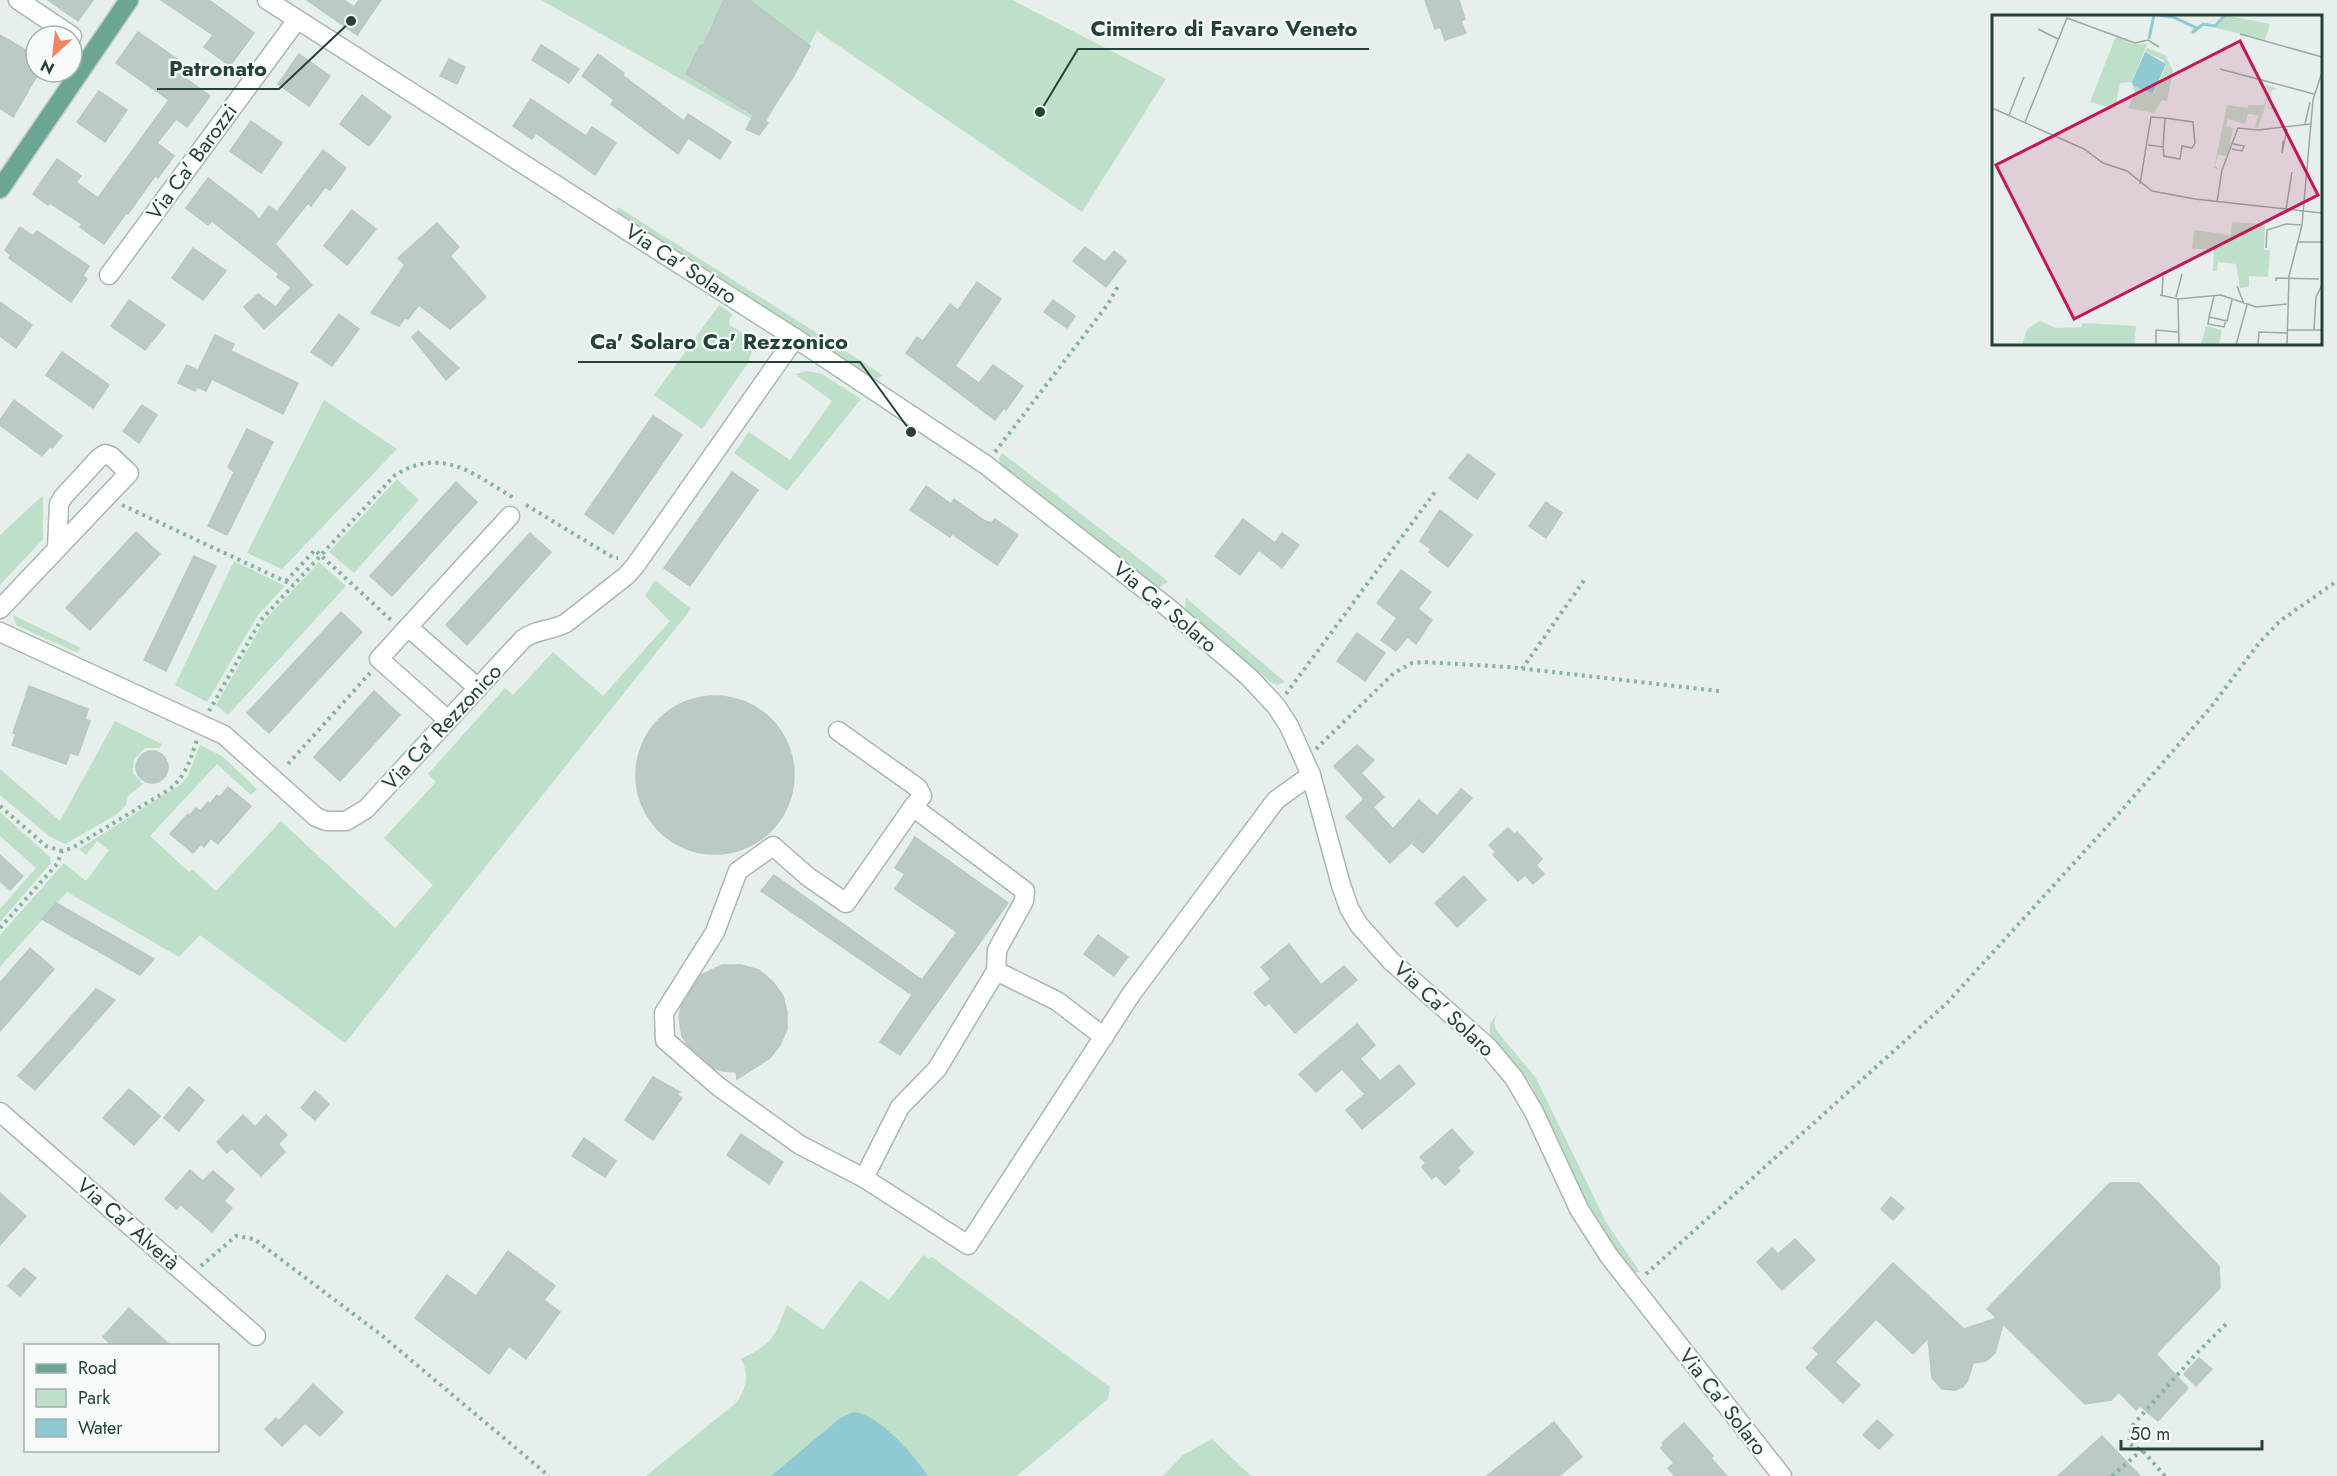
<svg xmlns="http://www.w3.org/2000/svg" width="2337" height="1476" font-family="Jost,sans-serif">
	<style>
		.green { fill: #bfe0c8 }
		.water { fill: #8ec9d4 }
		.building { fill: #bbcac4; stroke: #b8c9c2; stroke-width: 1.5 }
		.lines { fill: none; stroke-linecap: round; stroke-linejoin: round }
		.minor-casing { stroke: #a8b8b2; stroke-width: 21 }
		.major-casing { stroke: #c2cac8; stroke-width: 21 }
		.path { stroke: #86b3a5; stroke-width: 4; stroke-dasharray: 3 4.5; stroke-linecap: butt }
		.minor { stroke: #fff; stroke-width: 18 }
		.major { stroke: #6aa596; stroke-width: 18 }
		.labels { text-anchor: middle; stroke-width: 4.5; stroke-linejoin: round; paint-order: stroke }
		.street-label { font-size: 21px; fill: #24423a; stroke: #f7fbf9 }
		.inset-river { fill: none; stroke: #8ec9d4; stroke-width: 3 }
		.inset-road { fill: none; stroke: #98aaa4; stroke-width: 1.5 }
		.view { fill: #c2185b; fill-opacity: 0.15; stroke: #c2185b; stroke-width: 3 }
		.inset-edge { fill: none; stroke: #24423a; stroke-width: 3 }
		.leader { fill: none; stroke: #24423a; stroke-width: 2 }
		.callout-dot { fill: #24423a; stroke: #f7fbf9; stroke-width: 2 }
		.callout-label { font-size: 22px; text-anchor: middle; font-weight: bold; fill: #24423a; stroke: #f7fbf9; stroke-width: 4.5; stroke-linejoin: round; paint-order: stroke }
	</style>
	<rect width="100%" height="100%" fill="#e6efeb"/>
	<g class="green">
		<polygon points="541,0 1012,0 1166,79 1082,212 817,31 764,126"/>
		<polygon points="618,207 875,370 883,376 878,378 873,377 616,213"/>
		<polygon points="719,305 732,314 729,321 730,325 747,336 753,348 748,363 702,429 654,395"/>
		<polygon points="807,371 822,374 861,399 787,491 734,453 749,432 790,460 832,401 795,374"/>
		<polygon points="324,400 397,449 282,569 247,553"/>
		<polygon points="1002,453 1164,578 1168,582 1158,588 1000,463 999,458"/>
		<polygon points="397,479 419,500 354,573 329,552"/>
		<polygon points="43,495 43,539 0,585 0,535"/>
		<polygon points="234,561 285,586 258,615 207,702 175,685"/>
		<polygon points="319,562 346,586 228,715 216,705 264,621"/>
		<polygon points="655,580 691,609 345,1043 200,935 179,957 67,892 0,967 0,935 64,863 86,881 109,850 97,841 86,855 79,849 181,784 188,776 200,745 222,756 257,789 251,795 217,764 150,836 189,872 192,869 216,891 281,821 395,928 433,885 384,838 436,782 428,774 505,688 513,695 553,652 603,696 670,621 645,596"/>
		<polygon points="1186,598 1285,682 1277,685 1269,681 1185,610"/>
		<polygon points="13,615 81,648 78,652 73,651 16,625"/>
		<polygon points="115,721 162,744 160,748 145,748 134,759 133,773 143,784 128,796 126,805 116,815 65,844 49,836 0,795 0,769 60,821"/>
		<polygon points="0,812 50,857 51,863 0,922 0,909 36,868 0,836"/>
		<polygon points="1497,1013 1494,1023 1496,1030 1536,1078 1607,1224 1640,1272 1634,1273 1616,1252 1586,1204 1530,1082 1490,1034 1490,1024"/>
		<path d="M 923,1255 L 929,1259 L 932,1257 L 1110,1387 L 1108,1399 L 1017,1476 L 928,1476 L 887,1429 L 840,1418 L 771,1476 L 646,1476 L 737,1402 C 746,1387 750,1375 741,1359 C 774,1343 774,1337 787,1305 L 823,1330 L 860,1280 L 889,1300 Z"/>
		<polygon points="1212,1439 1251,1476 1163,1476 1183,1455"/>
	</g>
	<path class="water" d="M 854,1412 C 883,1417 911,1453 928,1476 L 771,1476 L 840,1418 Z"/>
	<g class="building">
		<polygon points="48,0 93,0 78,21"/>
		<polygon points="161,0 209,0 254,33 230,66 204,47 213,35"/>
		<polygon points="307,0 344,0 354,7 359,0 381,0 357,35"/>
		<polygon points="724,0 749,0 810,46 793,77 764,121 768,123 759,135 746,129 754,115 686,74 700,45 703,46"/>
		<polygon points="1425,0 1459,0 1465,19 1461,21 1466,33 1445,40 1440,27 1435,29"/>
		<polygon points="138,32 180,61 174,70 210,96 187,127 176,119 157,143 174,156 158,178 155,176 128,214 126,213 104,244 80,227 82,224 50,203 48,205 33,194 57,159 81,176 76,182 98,198 169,100 116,63"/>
		<polygon points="0,35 36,56 36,73 38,74 13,117 0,108"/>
		<polygon points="541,45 579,69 569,83 532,60"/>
		<polygon points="299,54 330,76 309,106 278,84"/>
		<polygon points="598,54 624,73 622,75 684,121 688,114 731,142 720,159 688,138 678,154 611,104 614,100 582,76"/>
		<polygon points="449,59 465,67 457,84 440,76"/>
		<polygon points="99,91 127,110 105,142 77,122"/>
		<polygon points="362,95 391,117 369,146 340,124"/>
		<polygon points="531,99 586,136 592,127 616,143 595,175 536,133 532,139 513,126"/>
		<polygon points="251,121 282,143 261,173 230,151"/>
		<polygon points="323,150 346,168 330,190 325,187 311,206 308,203 275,244 312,285 264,329 244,307 258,294 276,307 291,287 277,277 279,274 212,221 208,225 186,208 208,178 253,212 259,220 269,206 277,212"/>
		<polygon points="352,210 376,229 347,265 324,246"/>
		<polygon points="437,223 459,247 450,256 486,297 450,329 419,305 408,319 405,318 399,326 371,313 405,265 398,258"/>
		<polygon points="20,227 33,236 37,231 89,266 83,276 87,279 71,302 9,258 11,255 5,250"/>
		<polygon points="1085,247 1105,262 1114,251 1126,261 1106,287 1073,261"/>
		<polygon points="193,248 226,271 203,300 172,278"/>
		<polygon points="977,282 1001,299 955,366 979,383 993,365 1023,386 1006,410 1004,408 995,420 906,353 917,337 923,341 950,304 958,310"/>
		<polygon points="129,300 165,325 145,350 111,326"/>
		<polygon points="1053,300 1075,316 1067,328 1044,312"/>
		<polygon points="0,302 32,325 16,348 0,336"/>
		<polygon points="339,314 359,329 332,366 311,352"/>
		<polygon points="418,331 459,368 446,380 412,337"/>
		<polygon points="215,335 234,344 231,351 298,383 283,414 212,379 206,391 197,387 195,391 178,383 187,365 198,370"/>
		<polygon points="62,352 109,385 93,408 46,375"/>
		<polygon points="14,400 62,436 52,448 50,446 42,456 0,425 0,420"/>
		<polygon points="142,405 157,415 139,443 123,431"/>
		<polygon points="653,416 682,435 613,534 585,514"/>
		<polygon points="247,429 273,442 227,535 208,526 234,472 228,467"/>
		<polygon points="1468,454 1495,474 1477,499 1449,478"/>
		<polygon points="732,472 758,490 690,586 664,568"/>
		<polygon points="456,482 477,502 392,596 370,576"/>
		<polygon points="926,486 951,504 954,499 985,521 992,523 995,519 1018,535 997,565 952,534 950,537 910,510"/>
		<polygon points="1546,502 1562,513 1546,538 1529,526"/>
		<polygon points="1440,510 1472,535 1448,567 1429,552 1431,549 1420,541"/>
		<polygon points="1243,519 1275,543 1282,533 1299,545 1282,568 1259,550 1240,575 1215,556"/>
		<polygon points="136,532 160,554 90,630 66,608"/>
		<polygon points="530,533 551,552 467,645 446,625"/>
		<polygon points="194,556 216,566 166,671 144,660"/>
		<polygon points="1401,570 1431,592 1418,609 1432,620 1416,644 1407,637 1396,651 1381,640 1397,618 1377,603"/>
		<polygon points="341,612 362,632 269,733 247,713"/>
		<polygon points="1357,633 1385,653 1365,681 1337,661"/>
		<polygon points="29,686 88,709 85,719 90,721 78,755 70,753 66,764 12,745 16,734 13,733"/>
		<polygon points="374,691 400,715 340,781 314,757"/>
		<circle cx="715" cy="775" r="79"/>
		<polygon points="1357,745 1374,760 1361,773 1384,797 1373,807 1393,829 1419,800 1437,816 1461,789 1472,798 1423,853 1413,844 1428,827 1390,863 1346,817 1364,799 1334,766"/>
		<circle cx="152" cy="767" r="16"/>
		<polygon points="228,787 251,806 218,844 211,838 204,847 201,844 193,853 170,834 188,814 189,816 196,808 200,811 208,802 210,804 217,795 220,797"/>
		<polygon points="1508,828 1515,835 1517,832 1542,859 1536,865 1544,874 1533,884 1525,875 1518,881 1493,855 1496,852 1489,845"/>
		<polygon points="915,837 1008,903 900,1055 880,1042 912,995 761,891 774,875 922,980 957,932 895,889 905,874 895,868"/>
		<polygon points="0,855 23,876 10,890 0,881"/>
		<polygon points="1464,876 1486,900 1457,927 1435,903"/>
		<polygon points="56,903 154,959 140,975 42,919"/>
		<polygon points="1098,935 1128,957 1114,976 1084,954"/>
		<polygon points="1289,944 1321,985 1344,966 1357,980 1295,1033 1269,1003 1265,1006 1254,993 1271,979 1261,967"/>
		<polygon points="30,948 54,969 0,1031 0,983"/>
		<polygon points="722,965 741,965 759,970 773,982 783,996 787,1012 787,1029 780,1045 770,1058 737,1079 736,1072 722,1071 714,1068 687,1044 682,1036 679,1018 681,1007 701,975"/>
		<polygon points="96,989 115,1000 35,1090 18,1076"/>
		<polygon points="1357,1024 1375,1045 1360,1059 1380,1081 1399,1065 1415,1084 1362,1129 1346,1110 1365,1094 1342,1069 1316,1092 1299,1074"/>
		<polygon points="653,1077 680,1092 677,1094 682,1098 653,1140 625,1120"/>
		<polygon points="189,1087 204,1100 179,1131 164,1118"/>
		<polygon points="129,1089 160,1116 134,1145 103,1118"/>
		<polygon points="315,1091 329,1104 315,1120 301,1108"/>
		<polygon points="243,1115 255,1127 266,1115 287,1135 278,1144 285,1152 261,1176 232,1148 227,1153 217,1142"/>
		<polygon points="1452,1129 1473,1153 1457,1168 1460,1171 1445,1185 1436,1175 1432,1179 1422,1167 1426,1163 1420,1157"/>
		<polygon points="741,1134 783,1162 769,1184 727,1155"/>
		<polygon points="584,1138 616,1161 605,1177 572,1156"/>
		<polygon points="190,1170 203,1181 213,1171 234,1189 224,1201 232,1208 212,1232 180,1204 177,1209 165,1199"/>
		<polygon points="2110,1183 2139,1183 2219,1266 2220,1288 2156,1354 2188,1388 2158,1421 2140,1406 2136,1410 2119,1392 2111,1400 2085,1404 2003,1324 1995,1353 1986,1361 1973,1363 1968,1380 1963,1387 1955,1390 1942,1389 1932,1378 1928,1338 1913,1354 1876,1319 1835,1362 1860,1385 1843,1403 1806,1368 1819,1354 1813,1348 1893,1263 1964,1329 1997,1318 1987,1309"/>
		<polygon points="0,1193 26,1216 0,1245"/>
		<polygon points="1891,1197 1904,1208 1893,1220 1881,1209"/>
		<polygon points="1795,1239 1815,1260 1782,1290 1757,1262 1772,1248 1778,1254"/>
		<polygon points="508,1251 555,1286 544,1300 560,1312 526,1359 509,1346 489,1374 415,1318 447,1275 476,1296"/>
		<polygon points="24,1268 36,1278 20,1296 8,1286"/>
		<polygon points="129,1308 171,1346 113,1346 103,1337"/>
		<polygon points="2199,1358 2212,1369 2196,1386 2184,1374"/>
		<polygon points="313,1384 343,1412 320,1436 305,1423 282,1446 265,1429 276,1418 279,1421"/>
		<polygon points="1877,1420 1893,1435 1879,1449 1863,1435"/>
		<polygon points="1554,1422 1582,1457 1559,1476 1487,1476"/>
		<polygon points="1684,1423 1713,1456 1711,1458 1727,1476 1675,1476 1668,1468 1674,1463 1661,1448 1664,1445 1662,1443"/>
		<polygon points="2102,1436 2140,1476 2058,1476"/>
	</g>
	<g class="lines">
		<g class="minor-casing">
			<g id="minor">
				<polyline points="18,0 72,36"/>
				<polyline points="267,0 795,338 986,465 1166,606 1249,677 1276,706 1289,726 1311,775 1341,885 1349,908 1359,925 1391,961 1488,1047 1514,1078 1534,1112 1579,1209 1609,1256 1782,1476"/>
				<polyline points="109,275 297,20"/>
				<polyline points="0,609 129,473 111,456 105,454 99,458 63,497 59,504 57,549"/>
				<polyline points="408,627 510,516"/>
				<path d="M 0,632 L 224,735 L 316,817 L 326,821 L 346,821 L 366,809 L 523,639 C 536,629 552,631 566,623 L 626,576 L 635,566 L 795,338"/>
				<polyline points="448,720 379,659 408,627 478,688"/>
				<polyline points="838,731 918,788 922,796 913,807"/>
				<polyline points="1104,1037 1057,1001 996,971 937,1069 900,1107 864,1178 968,1245 1132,993 1276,800 1311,775"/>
				<polyline points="0,1112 256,1336"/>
				<polyline points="864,1178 800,1145 719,1087 665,1040 664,1013 715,932 738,871 773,846 807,876 846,903 913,807 1025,891 1024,901 997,950 996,971"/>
			</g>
		</g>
		<g class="major-casing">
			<polyline id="major" points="0,189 129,0"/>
		</g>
		<g class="path">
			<polyline points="995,452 1108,304 1118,286"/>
			<polyline points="122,505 293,585"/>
			<polyline points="526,505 614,558 618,558"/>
			<polyline points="286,581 315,550 391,620"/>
			<polyline points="1522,669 1585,579"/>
			<polyline points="1286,694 1435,492"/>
			<path d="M 209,711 L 261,620 L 395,475 C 443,446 473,474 514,498"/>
			<polyline points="1316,749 1394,673 1412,663 1423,662 1509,667 1719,691"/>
			<polyline points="288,764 370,673"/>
			<polyline points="0,806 46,846 62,851"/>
			<path d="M 0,928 L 57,864 L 62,851 L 72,848 L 170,789 C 187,774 190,760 197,740"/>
			<polyline points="201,1266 236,1236 254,1239 380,1334 549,1476"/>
			<polyline points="1646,1274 1947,1003 2122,810 2211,707 2259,643 2280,621 2337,581"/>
			<polyline points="2112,1476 2142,1450"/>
			<polyline points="2165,1476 2142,1450 2133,1447 2129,1442 2132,1426 2196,1354 2228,1322"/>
		</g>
		<use href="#minor" class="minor"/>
		<use href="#major" class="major"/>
	</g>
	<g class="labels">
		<g class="street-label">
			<text transform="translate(192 162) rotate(-54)" y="7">Via Ca' Barozzi</text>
			<text transform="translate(681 264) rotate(33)" y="7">Via Ca' Solaro</text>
			<text transform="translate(1165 607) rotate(40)" y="7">Via Ca' Solaro</text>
			<text transform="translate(442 727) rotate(-47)" y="7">Via Ca' Rezzonico</text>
			<text transform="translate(1444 1009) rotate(43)" y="7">Via Ca' Solaro</text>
			<text transform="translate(128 1224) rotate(41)" y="7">Via Ca' Alverà</text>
			<text transform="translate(1723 1402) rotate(52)" y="7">Via Ca' Solaro</text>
		</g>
	</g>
	<g transform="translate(1992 15)">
		<rect width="330" height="330" fill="#e6efeb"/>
		<path d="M 232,0 L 278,9 L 273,25 L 213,10 L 199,18 L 201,13 L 188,7 L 205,12 L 213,8 L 223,10 ZM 124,21 L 141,29 L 155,29 L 140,67 L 128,68 L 123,94 L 98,87 ZM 155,33 L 173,40 L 181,56 L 175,86 L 170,85 L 162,98 L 136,93 L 143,78 L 141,71 L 162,78 L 174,51 L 171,45 L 153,37 ZM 272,69 L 286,74 L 280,75 L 276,91 L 290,97 L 275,93 L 279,73 L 266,113 L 257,111 L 263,112 L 266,101 L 260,99 L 256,99 L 253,109 L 236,104 L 234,111 L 241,113 L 237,135 L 234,141 L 226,140 L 223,151 L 227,154 L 222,153 L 235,90 L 255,93 L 257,90 L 272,90 L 276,75 ZM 240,207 L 273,209 L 272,235 L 278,235 L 276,262 L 257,261 L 257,272 L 248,273 L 244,249 L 226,247 L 225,256 L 221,256 L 222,234 L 200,234 L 202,215 L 239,220 ZM 48,306 L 64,313 L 89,312 L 91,308 L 144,311 L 142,330 L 30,330 L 35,314 ZM 214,311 L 230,315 L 227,330 L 209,330 Z" fill="#bfe0c8"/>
		<path d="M 153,37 L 174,49 L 161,78 L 141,71 L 140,67 Z" fill="#8ec9d4"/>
		<path class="inset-river" d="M 167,0 L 181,2 L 205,13M 200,18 L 211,9 L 223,11 L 233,0M 157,24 L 162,0"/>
		<path class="inset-road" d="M 46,14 L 66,24M 248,19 L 330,42M 228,54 L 322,79M 0,93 L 92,134 L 111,148 L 135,156 L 160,176 L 203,184 L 330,198M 17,100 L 32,62M 33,107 L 75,3 L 143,28 L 156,25 L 167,32M 313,109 L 318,87M 291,126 L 290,138 L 295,114M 171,132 L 172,141 L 188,144 L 190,131 L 200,133 L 203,128 L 201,107 L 173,103M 240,134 L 250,136 L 252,131 L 241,129M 148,169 L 159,102 L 173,103 L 171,132 L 156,130M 225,187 L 230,155 L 246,113 L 266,115 L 319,109M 294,194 L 300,157M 306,227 L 330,227M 274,233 L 275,215 L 294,209 L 310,210M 284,266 L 284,263 L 327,264M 245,271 L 252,289M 168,280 L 186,284 L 229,280 L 264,292 L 295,289M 170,280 L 171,261M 222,281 L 217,302 L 235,306 L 240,285M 184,282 L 190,259M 186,284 L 187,330M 217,302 L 216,309 L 232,312 L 234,305M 296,315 L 330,315M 322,315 L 324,282 L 330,270M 266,329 L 267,317 L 296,318M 164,330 L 164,315 L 186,317M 244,330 L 255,290M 295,330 L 297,261 L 310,210 L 321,85 L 330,57"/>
		<path class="view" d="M 248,26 L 326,180 L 82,304 L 4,150 Z"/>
		<rect width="330" height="330" class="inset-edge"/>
	</g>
	<path class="leader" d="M1040 112L1078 49H1369M351 21L279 89H157M911 432L860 362H578"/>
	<g class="callout-dot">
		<circle cx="1040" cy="112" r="6"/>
		<circle cx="351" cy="21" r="6"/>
		<circle cx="911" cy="432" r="6"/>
	</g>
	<g class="callout-label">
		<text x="1224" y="36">Cimitero di Favaro Veneto</text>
		<text x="218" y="76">Patronato</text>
		<text x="719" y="349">Ca' Solaro Ca' Rezzonico</text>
	</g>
	<rect x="24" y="1344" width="195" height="108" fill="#f7fbf9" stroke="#a3b1ad" stroke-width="1.5"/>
	<rect x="36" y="1364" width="30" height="9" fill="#6aa596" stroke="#a3b1ad" stroke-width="1.5"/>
	<text x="78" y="1374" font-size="18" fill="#24423a">Road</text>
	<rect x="36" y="1389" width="30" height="18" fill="#bfe0c8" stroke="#a3b1ad" stroke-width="1.5"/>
	<text x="78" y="1404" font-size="18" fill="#24423a">Park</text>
	<rect x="36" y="1419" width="30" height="18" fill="#8ec9d4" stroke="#a3b1ad" stroke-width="1.5"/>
	<text x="78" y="1434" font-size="18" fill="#24423a">Water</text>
	<g transform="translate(54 54) rotate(207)"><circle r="28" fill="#f7fbf9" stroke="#a3b1ad" stroke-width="1.5"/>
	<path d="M0-4.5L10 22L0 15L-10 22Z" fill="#f4845f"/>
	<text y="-9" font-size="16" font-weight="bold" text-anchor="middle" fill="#24423a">N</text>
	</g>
	<path d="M2121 1440v9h141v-9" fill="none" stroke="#24423a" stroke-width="3"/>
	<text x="2130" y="1440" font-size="18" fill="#24423a" stroke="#f7fbf9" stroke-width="4.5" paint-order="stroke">50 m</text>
</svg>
